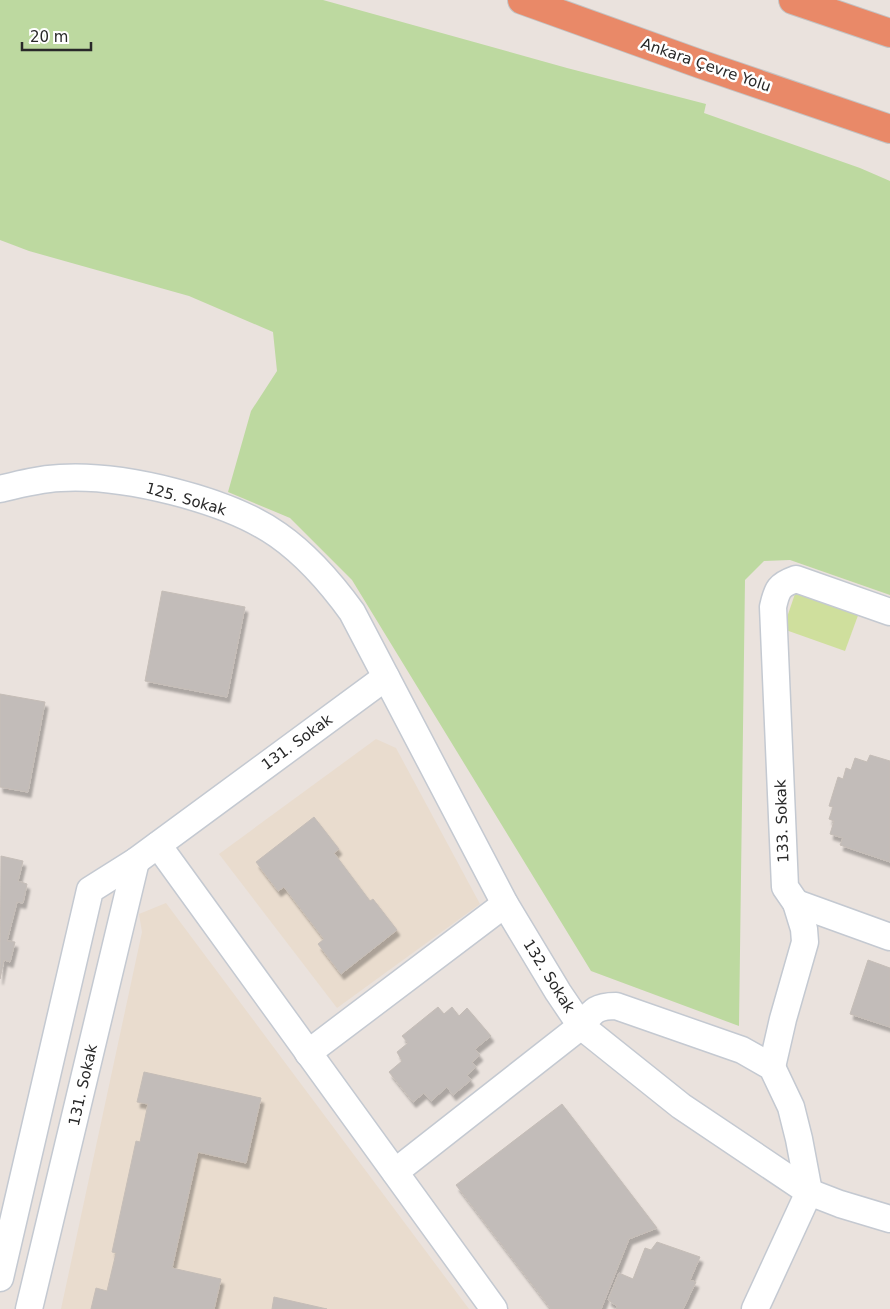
<svg xmlns="http://www.w3.org/2000/svg" width="890" height="1309" font-family="'DejaVu Sans',sans-serif">
	<style>
		.education { fill: #e9dcce }
		.green { fill: #bdd9a0 }
		.pitch { fill: #cfdf9d }
		.building { fill: #c2bcb9; stroke: #c5bdb7; filter: url(#shadow) }
		.lines { fill: none; stroke-linecap: round; stroke-linejoin: round }
		.minor-casing { stroke: #c4c9d1; stroke-width: 29 }
		.highway-casing { stroke: #c3c3c3; stroke-width: 30 }
		.minor { stroke: #fff; stroke-width: 26 }
		.highway { stroke: #e98968; stroke-width: 28 }
		.labels { text-anchor: middle; stroke-width: 5; stroke-linejoin: round; paint-order: stroke }
		.street-label { font-size: 15px; fill: #292929; stroke: #fff }
	</style>
	<defs>
		<filter id="shadow"><feDropShadow dx="3" dy="5.5" stdDeviation="1" flood-color="#0004"/></filter>
	</defs>
	<rect width="100%" height="100%" fill="#eae2dd"/>
	<g class="education">
		<polygon points="376,739 396,748 480,904 337,1008 219,854"/>
		<polygon points="166,903 469,1309 61,1309 142,932 139,914"/>
	</g>
	<polygon class="green" points="0,0 323,0 567,68 706,104 704,113 860,168 890,181 890,595 790,560 764,561 745,580 739,1026 591,971 352,580 290,518 228,492 251,411 277,371 273,332 189,296 29,251 0,240"/>
	<polygon class="pitch" points="797,588 860,610 845,651 783,629"/>
	<g class="building">
		<polygon points="162,591 245,607 227,697 145,681"/>
		<polygon points="0,694 45,702 28,792 0,787"/>
		<polygon points="870,755 890,761 890,862 840,845 843,838 830,834 834,821 829,819 833,807 829,806 838,777 843,779 846,768 851,770 855,758 867,762"/>
		<polygon points="314,817 339,849 334,853 370,901 373,899 397,930 341,974 318,944 324,939 284,887 278,891 256,862"/>
		<polygon points="1,856 23,861 18,881 27,884 23,903 17,902 7,941 15,942 10,962 4,960 0,979"/>
		<polygon points="868,960 890,968 890,1027 850,1014"/>
		<polygon points="438,1007 444,1014 452,1007 459,1016 467,1008 491,1036 475,1049 480,1055 472,1062 476,1067 467,1075 471,1080 453,1095 447,1087 431,1101 424,1093 413,1102 389,1072 402,1061 397,1052 408,1043 402,1036"/>
		<polygon points="144,1072 261,1098 246,1163 198,1152 172,1268 221,1279 214,1309 91,1309 96,1288 107,1291 116,1253 112,1252 136,1141 140,1142 148,1104 137,1102"/>
		<polygon points="562,1104 657,1228 629,1239 601,1309 551,1309 456,1185"/>
		<polygon points="657,1242 700,1257 690,1280 696,1282 683,1309 616,1309 617,1306 608,1300 619,1273 633,1279 645,1248 651,1250"/>
		<polygon points="274,1297 327,1309 272,1309"/>
	</g>
	<g class="lines">
		<g class="minor-casing">
			<g id="minor">
				<path d="M 0,489 C 20,484 39,479 60,478 C 122,474 227,499 278,535 C 308,556 331,583 352,612 L 505,904 L 558,992 L 581,1026 L 681,1106 L 809,1192 L 840,1204 L 890,1219"/>
				<polyline points="158,845 494,1309"/>
				<polyline points="796,903 890,937"/>
				<polyline points="308,1053 505,904"/>
				<path d="M 772,1067 L 783,1019 L 805,942 L 804,929 L 796,903 L 785,887 L 773,607 C 777,589 779,585 796,579 L 890,612"/>
				<path d="M 395,1172 L 581,1026 C 593,1011 596,1006 616,1006 L 742,1050 L 772,1067 L 791,1107 L 799,1139 L 809,1192"/>
				<polyline points="0,1278 90,890 136,861 386,677"/>
				<polyline points="29,1309 136,861"/>
				<polyline points="755,1309 809,1192"/>
			</g>
		</g>
		<g class="highway-casing">
			<g id="highway">
				<polyline points="522,0 700,64 890,129"/>
				<polyline points="793,0 890,33"/>
			</g>
		</g>
		<use href="#minor" class="minor"/>
		<use href="#highway" class="highway"/>
	</g>
	<g class="labels">
		<g class="street-label">
			<text transform="translate(706 65) rotate(19)" y="5">Ankara Çevre Yolu</text>
			<text transform="translate(186 499) rotate(16)" y="5">125. Sokak</text>
			<text transform="translate(297 742) rotate(-36)" y="5">131. Sokak</text>
			<text transform="translate(782 821) rotate(-92)" y="5">133. Sokak</text>
			<text transform="translate(549 976) rotate(58)" y="5">132. Sokak</text>
			<text transform="translate(83 1085) rotate(-77)" y="5">131. Sokak</text>
		</g>
	</g>
	<path d="M22 42v8h69v-8" fill="none" stroke="#292929" stroke-width="2.5"/>
	<text x="30" y="42" font-size="15" fill="#292929" stroke="#ffffff" stroke-width="4" paint-order="stroke">20 m</text>
</svg>
